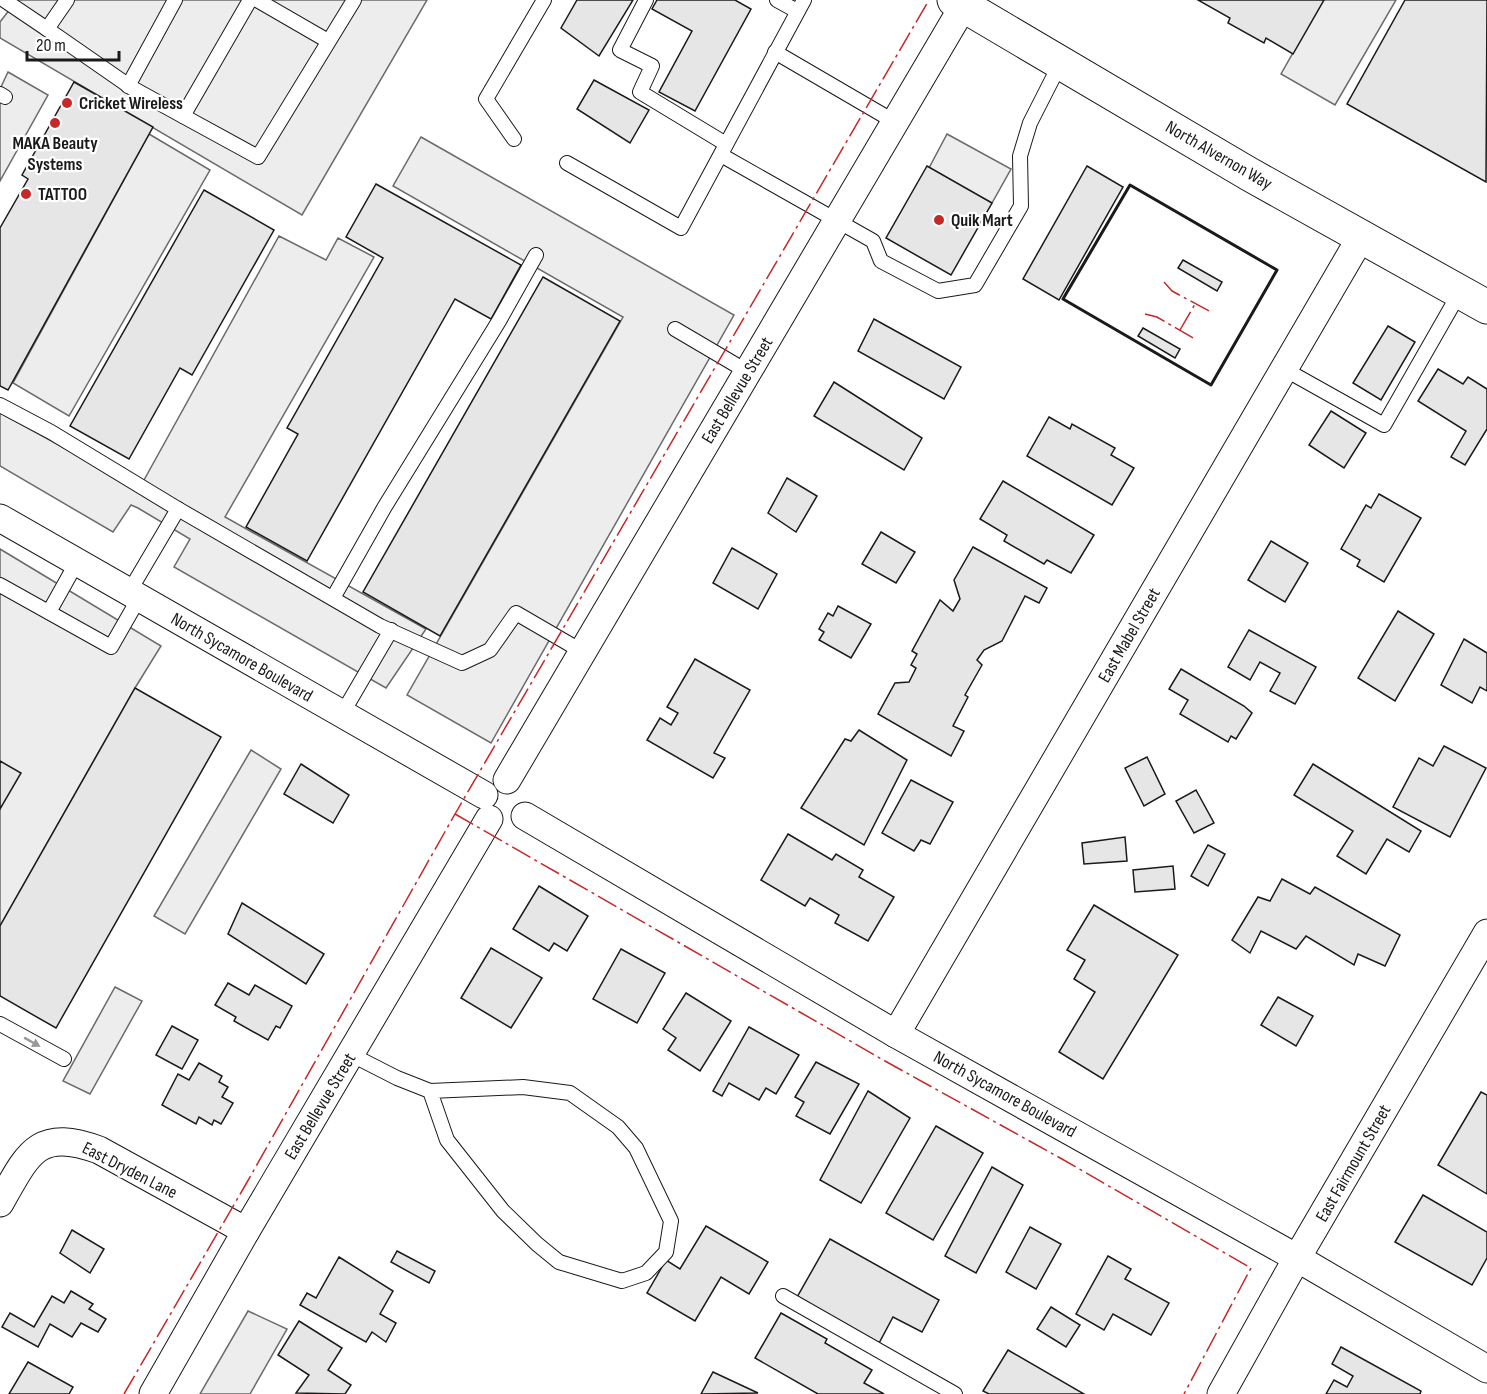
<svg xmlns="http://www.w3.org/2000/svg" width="1487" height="1394" font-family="'Sofia Sans Condensed',sans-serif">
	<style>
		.parking { fill: #ededed; stroke: #6a6a6a; stroke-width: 1.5 }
		.building { fill: #e6e6e6; stroke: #1a1a1a; stroke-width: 1.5 }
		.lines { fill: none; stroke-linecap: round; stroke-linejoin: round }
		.service-casing { stroke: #1a1a1a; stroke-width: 16 }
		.minor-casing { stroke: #1a1a1a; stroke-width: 29 }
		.primary-casing { stroke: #1a1a1a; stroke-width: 35 }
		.service { stroke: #fff; stroke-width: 14 }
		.minor { stroke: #fff; stroke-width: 27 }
		.primary { stroke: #fff; stroke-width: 33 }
		.wall { stroke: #1a1a1a; stroke-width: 3 }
		.power { stroke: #c62828; stroke-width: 1.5; stroke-dasharray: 21 4.5 3 4.5; stroke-linecap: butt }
		.oneway { fill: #989898 }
		.poi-dot { fill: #c62828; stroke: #fff; stroke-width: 2 }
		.labels { text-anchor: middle; stroke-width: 4.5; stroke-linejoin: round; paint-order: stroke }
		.poi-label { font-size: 18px; font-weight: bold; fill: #1a1a1a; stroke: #fff; text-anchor: start }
		.street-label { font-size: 18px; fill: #1a1a1a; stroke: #fff }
	</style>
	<rect width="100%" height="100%" fill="#fff"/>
	<g class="parking">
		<polygon points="17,0 427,0 302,215 0,38 0,22"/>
		<polygon points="1323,0 1396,0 1335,105 1281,74"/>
		<polygon points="8,72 48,95 0,181 0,89"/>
		<polygon points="149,134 210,170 69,416 13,383"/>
		<polygon points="947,134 1011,169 992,203 929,168"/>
		<polygon points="421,137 734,315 491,743 407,695 623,317 393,186"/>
		<polygon points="279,236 326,260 338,238 374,257 225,517 426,629 386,688 174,567 190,539 138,508 131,505 113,532 0,466 0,413 139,489"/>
		<polygon points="0,549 161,646 135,688 0,926"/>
		<polygon points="251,750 281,769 185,934 154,916"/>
		<polygon points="115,987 142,1001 90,1094 63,1081"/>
		<polygon points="248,1311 287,1329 250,1394 200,1394"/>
	</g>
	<g class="building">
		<polygon points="577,0 633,0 599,56 561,28"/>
		<polygon points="657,0 735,0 751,9 695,111 659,92 692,31 652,9"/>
		<polygon points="1198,0 1324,0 1293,54 1266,38 1264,43 1228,23 1230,18"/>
		<polygon points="1405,0 1487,0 1486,182 1347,104"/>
		<polygon points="594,80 649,110 630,143 577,109"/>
		<polygon points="74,82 153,127 8,390 0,386 0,228 28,179 22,175"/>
		<polygon points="927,166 992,203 951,275 886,238"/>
		<polygon points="1087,166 1123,187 1059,300 1023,279"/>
		<polygon points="376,184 521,265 491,319 455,299 307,561 246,527 298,434 287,428 383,258 346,237"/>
		<polygon points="204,190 274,230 192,375 180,368 129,459 70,426"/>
		<polygon points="1183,260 1222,282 1217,291 1178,268"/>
		<polygon points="543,277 620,321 440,636 363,592"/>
		<polygon points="874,319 961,367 944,399 858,351"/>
		<polygon points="1388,326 1415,342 1381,400 1353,383"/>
		<polygon points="1143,328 1180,349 1175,358 1138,336"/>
		<polygon points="1438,369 1463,384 1468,377 1487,389 1487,429 1465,465 1451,457 1466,431 1418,401"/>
		<polygon points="834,382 922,438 904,470 814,416"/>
		<polygon points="1331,411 1366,433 1344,468 1309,445"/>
		<polygon points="1049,417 1070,429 1072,424 1115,448 1111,455 1134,468 1112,505 1027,456"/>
		<polygon points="787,478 817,496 796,532 768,513"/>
		<polygon points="1003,481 1094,535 1071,573 1047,560 1044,564 1004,541 1007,535 980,519"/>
		<polygon points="1379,494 1421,518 1384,582 1357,566 1360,560 1341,549 1366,505 1371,508"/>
		<polygon points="881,532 915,552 896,583 862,564"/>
		<polygon points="1271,541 1308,563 1285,602 1248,580"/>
		<polygon points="973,547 1047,588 1039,603 1025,596 1002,641 984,650 977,660 982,665 965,695 968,697 953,726 964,731 951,756 878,714 895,683 909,682 916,668 911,665 917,654 912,651 940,600 953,611 960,599 954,580"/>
		<polygon points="732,548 777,574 758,609 713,583"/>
		<polygon points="838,606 871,624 851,658 819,640 824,632 819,629 828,613 833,616"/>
		<polygon points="1398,611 1434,634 1395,701 1358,678"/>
		<polygon points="1249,630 1316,667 1295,704 1270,691 1280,673 1260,662 1250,680 1228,667"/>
		<polygon points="1464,639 1487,653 1487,691 1480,687 1472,703 1441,685"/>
		<polygon points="695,659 750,690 714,753 725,758 713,778 647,740 660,718 671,725 678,713 667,707"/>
		<polygon points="1181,669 1244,706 1252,713 1236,739 1231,736 1228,742 1180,714 1188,700 1169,689"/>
		<polygon points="135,688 221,737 56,1028 0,996 0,926"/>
		<polygon points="859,730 907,760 864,845 801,808 845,739 851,741"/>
		<polygon points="1444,746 1486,768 1450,837 1393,807 1419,758 1433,766"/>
		<polygon points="1147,757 1165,794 1144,806 1125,768"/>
		<polygon points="0,761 21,773 0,809"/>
		<polygon points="301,764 349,795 333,823 284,794"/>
		<polygon points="1313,764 1421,831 1409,852 1387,839 1366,874 1337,856 1353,831 1294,795"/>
		<polygon points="911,780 953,802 930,844 921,840 914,851 882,833"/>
		<polygon points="1196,790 1214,823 1194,833 1176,801"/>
		<polygon points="788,834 832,860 836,854 863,870 859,877 894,897 868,941 835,923 839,915 810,898 805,906 761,880"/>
		<polygon points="1125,837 1127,861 1084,864 1082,843"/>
		<polygon points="1208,845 1225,854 1208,886 1191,876"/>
		<polygon points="1173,866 1175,889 1135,892 1133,870"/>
		<polygon points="1282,879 1310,894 1315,887 1400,935 1385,966 1358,954 1354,965 1306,936 1296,949 1261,931 1250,953 1232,940 1258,897 1270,901"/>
		<polygon points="539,886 588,916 567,951 554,943 549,951 513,929"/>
		<polygon points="242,903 324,954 306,984 228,934"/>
		<polygon points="1094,905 1178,955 1103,1079 1059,1052 1095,992 1074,979 1085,960 1067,950"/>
		<polygon points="491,948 542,978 511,1028 461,998"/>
		<polygon points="621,949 665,973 637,1023 593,999"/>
		<polygon points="228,983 249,995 255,985 292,1006 280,1028 276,1026 268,1040 234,1021 236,1017 215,1005"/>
		<polygon points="686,993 731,1021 700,1071 668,1050 676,1038 663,1029"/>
		<polygon points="1278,997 1313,1016 1296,1046 1261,1025"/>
		<polygon points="172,1026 198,1040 182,1069 156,1055"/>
		<polygon points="749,1027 799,1055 776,1094 766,1088 759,1100 729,1083 722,1096 713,1091"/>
		<polygon points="816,1062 859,1084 830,1134 796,1116 804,1102 795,1097"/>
		<polygon points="199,1063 222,1076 219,1082 228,1087 222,1097 233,1103 221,1124 214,1120 212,1125 199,1117 196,1124 162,1105 178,1074 189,1080"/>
		<polygon points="868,1091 910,1118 861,1203 820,1180"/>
		<polygon points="1481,1092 1487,1095 1487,1194 1438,1165"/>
		<polygon points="936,1126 983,1153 933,1240 886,1213"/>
		<polygon points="992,1167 1023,1185 976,1273 945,1256"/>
		<polygon points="1423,1195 1487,1232 1487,1258 1472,1285 1395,1242"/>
		<polygon points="706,1226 768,1262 749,1294 721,1277 695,1321 647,1293 666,1260 680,1269"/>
		<polygon points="1030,1227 1061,1244 1036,1289 1006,1272"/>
		<polygon points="72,1230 104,1249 90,1273 60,1253"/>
		<polygon points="830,1239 939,1300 922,1332 893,1317 878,1345 796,1299"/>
		<polygon points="397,1251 435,1271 429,1283 391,1262"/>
		<polygon points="1108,1256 1131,1269 1125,1279 1169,1303 1151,1335 1113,1314 1104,1330 1076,1314"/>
		<polygon points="339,1257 393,1291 380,1314 396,1323 386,1342 372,1332 366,1342 300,1305 307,1293 316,1298"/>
		<polygon points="71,1291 93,1304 89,1309 106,1319 98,1332 81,1323 72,1337 50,1324 38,1347 2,1327 10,1313 34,1327 52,1296 64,1303"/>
		<polygon points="1051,1307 1080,1325 1066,1347 1037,1329"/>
		<polygon points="781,1313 827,1339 825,1343 872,1370 864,1383 884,1394 818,1394 755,1358"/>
		<polygon points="299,1321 342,1348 328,1370 351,1385 345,1394 296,1393 309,1375 278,1355"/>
		<polygon points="1341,1347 1421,1391 1420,1394 1326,1394 1334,1380 1347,1387 1353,1376 1332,1364"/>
		<polygon points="1008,1350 1084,1394 989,1394 983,1391"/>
		<polygon points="28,1362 73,1387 69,1394 9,1394"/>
		<polygon points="713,1372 758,1393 701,1394"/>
	</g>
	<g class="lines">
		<g class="service-casing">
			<g id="service">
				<polyline points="4,0 47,29 67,0"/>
				<polyline points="257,0 328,41"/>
				<polyline points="646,0 620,50 652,66 640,92 726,144"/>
				<polyline points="777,0 797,11"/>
				<polyline points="47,29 132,88 183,116 250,0"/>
				<polyline points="775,52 895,122"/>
				<polyline points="128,86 175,0"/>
				<polyline points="0,94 5,97"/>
				<polyline points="183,116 258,157 354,0"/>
				<polyline points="514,139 486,99 544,0"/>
				<polyline points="721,155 873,241 881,261 938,291 975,285 1021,206 1020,156 1030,123 1061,62"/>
				<polyline points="567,163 681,228 804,0"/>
				<polyline points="675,329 748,372"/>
				<polyline points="1284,369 1384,425 1460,292"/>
				<polyline points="0,405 51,432 178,509 380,626 462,663 490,650 516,613 583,652"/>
				<polyline points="0,585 111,647 139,598"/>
				<polyline points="129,592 178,509"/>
				<polyline points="333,598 384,508 499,321 536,255"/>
				<polyline points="49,612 77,562"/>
				<polyline points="342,714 391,630"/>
				<polyline points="0,1024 64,1059"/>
				<polyline points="350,1054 397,1078 430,1091 523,1087 570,1093 618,1127 636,1148 671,1221 666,1252 646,1273 622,1281 559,1262 537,1244 503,1211 447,1140 430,1091"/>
				<polyline points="783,1296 955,1394"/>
			</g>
		</g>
		<g class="minor-casing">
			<g id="minor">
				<polyline points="0,518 484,795"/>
				<polyline points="507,780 967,0"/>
				<polyline points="525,816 896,1034 1297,1258 1487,1369"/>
				<polyline points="896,1034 1361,237"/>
				<path d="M 0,1203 C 28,1154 37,1127 99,1150 L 246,1231"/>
				<polyline points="153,1394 246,1231 489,819"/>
				<polyline points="1221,1394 1297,1258 1487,933"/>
			</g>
		</g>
		<g class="primary-casing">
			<polyline id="primary" points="954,0 1249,174 1487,307"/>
		</g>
		<use href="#service" class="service"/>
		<use href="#minor" class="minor"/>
		<use href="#primary" class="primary"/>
		<polygon class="wall" points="1130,185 1277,270 1211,385 1063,299"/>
		<g class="power">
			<polyline points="1164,282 1172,291 1211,312"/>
			<polyline points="1145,314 1157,317 1195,339"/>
			<polyline points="1180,330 1195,304"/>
			<polyline points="455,814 885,1061 1062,1159 1251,1268 1184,1394"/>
			<polyline points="124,1394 246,1184 455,814 929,0"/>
		</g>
	</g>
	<defs><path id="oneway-solid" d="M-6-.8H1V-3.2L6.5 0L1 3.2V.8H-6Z" transform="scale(1.5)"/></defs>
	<use class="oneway" href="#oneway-solid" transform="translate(32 1042) rotate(29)"/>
	<g class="poi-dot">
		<circle cx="67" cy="103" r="6"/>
		<circle cx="55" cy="123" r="6"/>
		<circle cx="26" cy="194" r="6"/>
		<circle cx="939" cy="220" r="6"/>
	</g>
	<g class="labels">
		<g class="poi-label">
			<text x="79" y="109">Cricket Wireless</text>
			<text x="55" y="149" text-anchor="middle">MAKA Beauty<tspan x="55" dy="21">Systems</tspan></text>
			<text x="38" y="200">TATTOO</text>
			<text x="951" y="226">Quik Mart</text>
		</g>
		<g class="street-label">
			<text transform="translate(1219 155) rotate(30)" y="6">North Alvernon Way</text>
			<text transform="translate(737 390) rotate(-59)" y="6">East Bellevue Street</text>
			<text transform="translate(1129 635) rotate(-60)" y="6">East Mabel Street</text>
			<text transform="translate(242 657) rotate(30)" y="6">North Sycamore Boulevard</text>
			<text transform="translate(1005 1094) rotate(29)" y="6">North Sycamore Boulevard</text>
			<text transform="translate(320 1106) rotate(-59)" y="6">East Bellevue Street</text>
			<text transform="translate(1353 1163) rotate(-60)" y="6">East Fairmount Street</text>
			<text transform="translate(130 1170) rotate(27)" y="6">East Dryden Lane</text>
		</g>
	</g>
	<path d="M27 51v9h92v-9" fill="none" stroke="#1a1a1a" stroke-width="3"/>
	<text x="36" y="51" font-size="18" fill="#1a1a1a" stroke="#ffffff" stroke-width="4.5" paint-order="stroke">20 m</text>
</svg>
